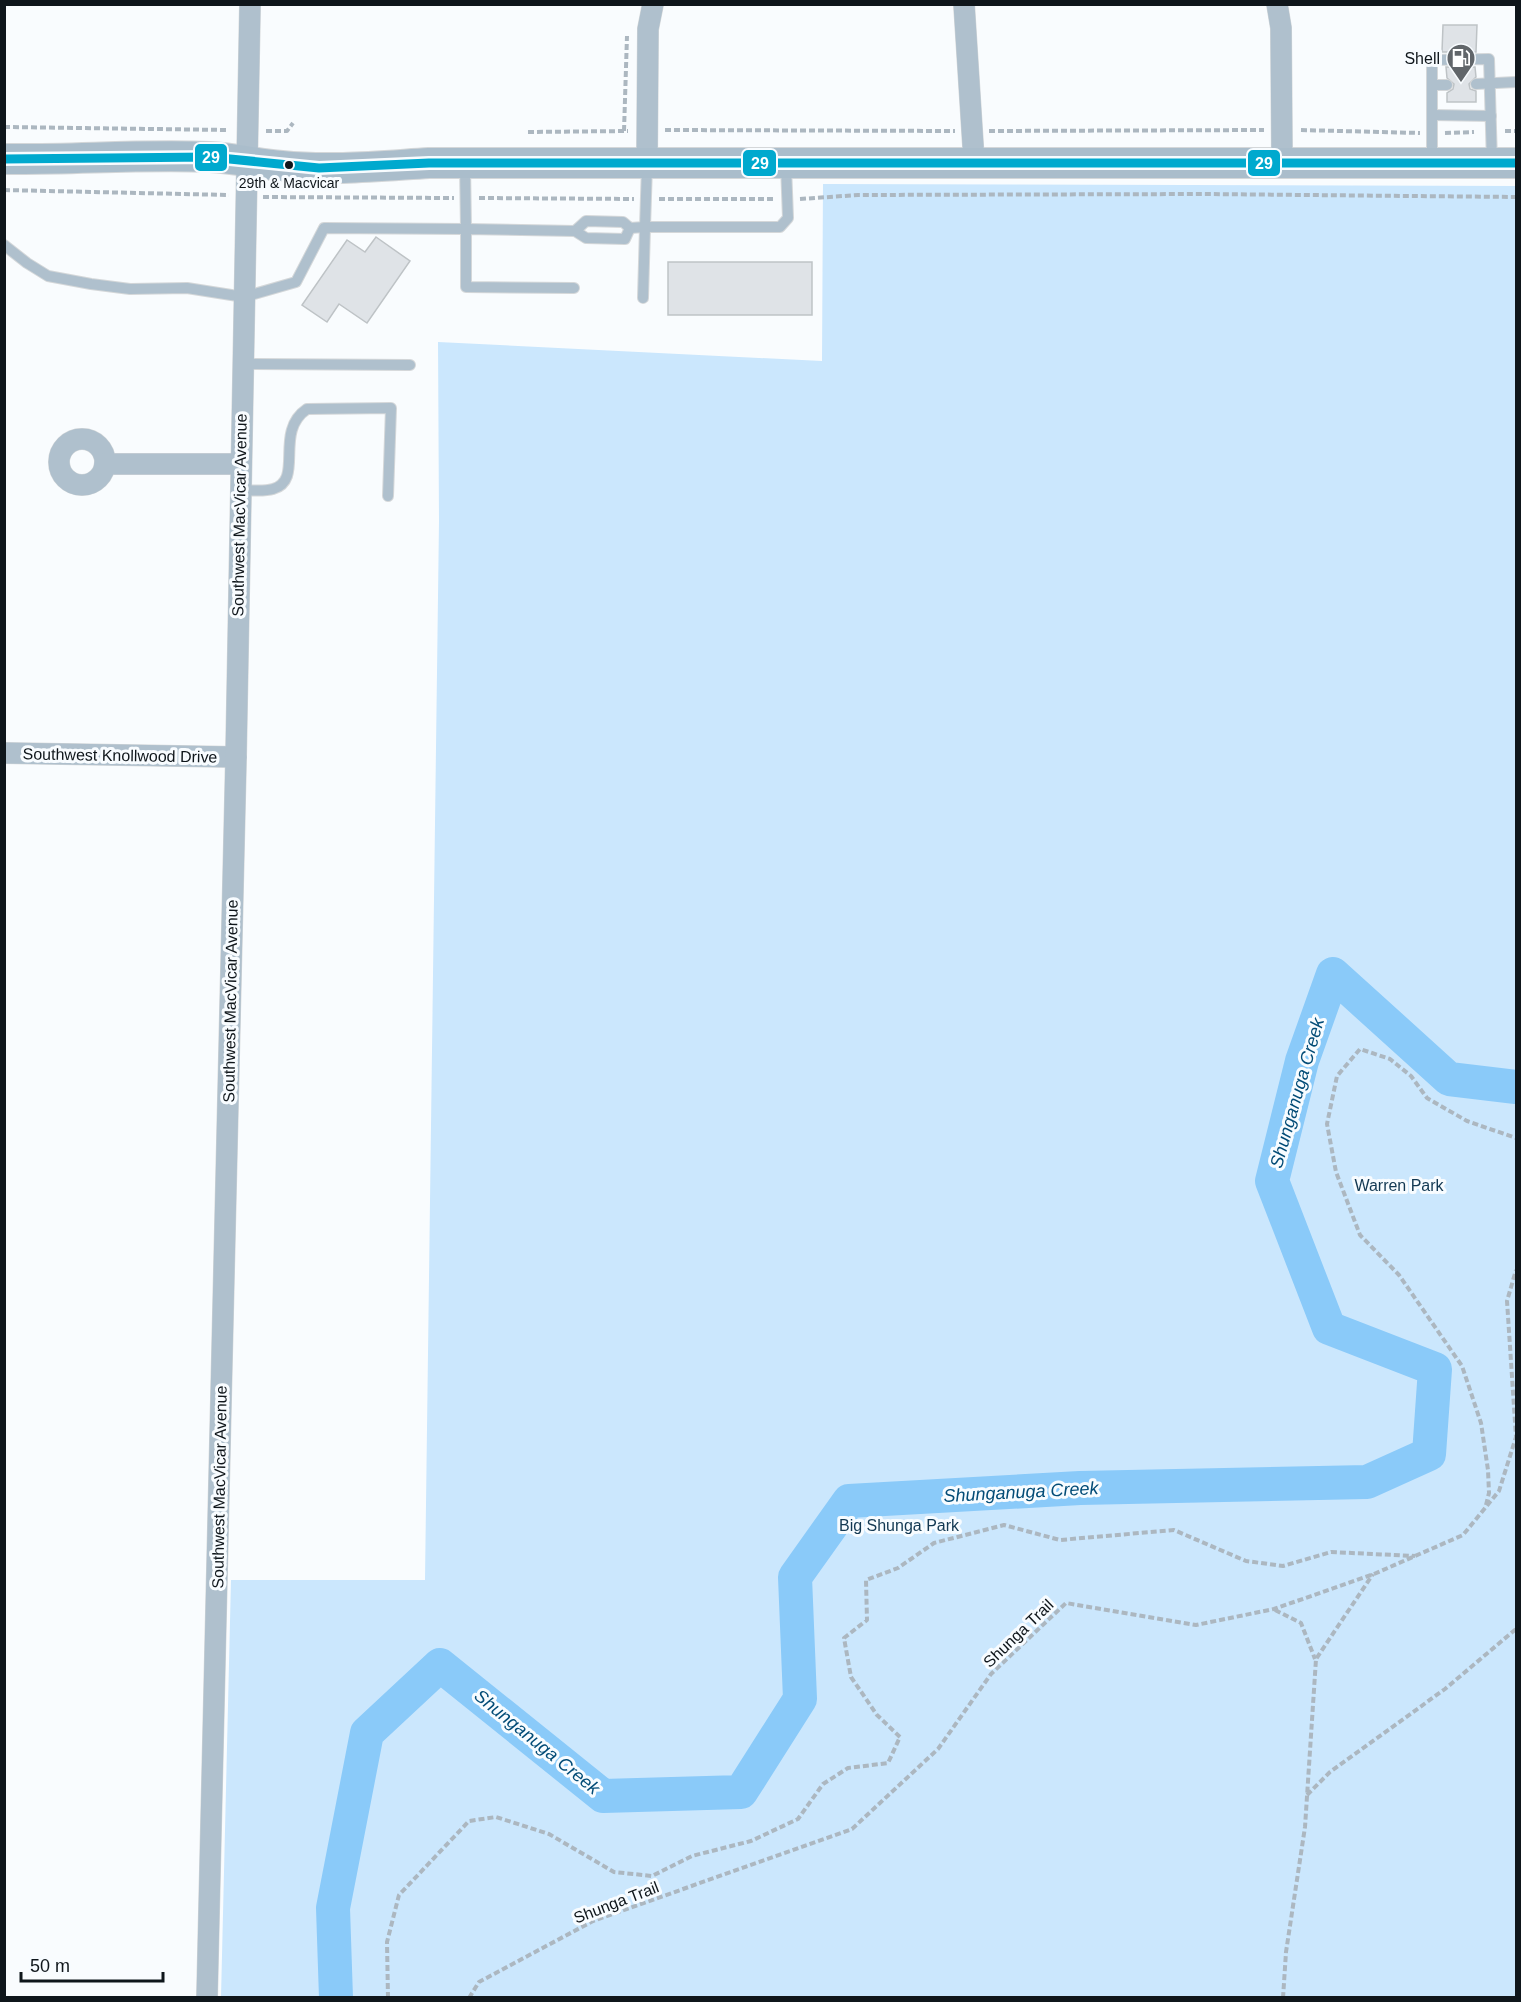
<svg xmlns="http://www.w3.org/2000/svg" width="1521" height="2002" font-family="Arial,sans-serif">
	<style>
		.green { fill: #cbe7fd }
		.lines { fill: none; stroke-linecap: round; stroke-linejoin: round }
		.river { stroke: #8acaf9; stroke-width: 34 }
		.building { fill: #dfe3e7; stroke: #bec3c6; stroke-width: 1.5 }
		.lane-casing { stroke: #d4d7d9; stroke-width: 12 }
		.street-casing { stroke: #d4d7d9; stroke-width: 22 }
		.secondary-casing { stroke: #d4d7d9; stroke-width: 32 }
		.path { stroke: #acb7c0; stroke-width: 4; stroke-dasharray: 6 3; stroke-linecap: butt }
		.lane { stroke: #afc0cd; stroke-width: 10 }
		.street { stroke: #afc0cd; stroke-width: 21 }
		.secondary { stroke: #aabdcb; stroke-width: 30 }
		.bus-1-casing { stroke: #f8fcff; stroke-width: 14 }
		.bus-1 { stroke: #00a9ce; stroke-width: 9 }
		.bus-dot { fill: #0f161b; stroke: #f8fcff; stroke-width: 2 }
		.labels { text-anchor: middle; stroke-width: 6; stroke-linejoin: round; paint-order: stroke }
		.bus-label { font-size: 14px; fill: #0f161b; stroke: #f8fcff }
		.poi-label { font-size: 16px; fill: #0f161b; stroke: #f8fcff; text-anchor: end }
		.street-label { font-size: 16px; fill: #0f161b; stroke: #f8fcff }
		.park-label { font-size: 16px; fill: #123852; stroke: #f8fcff }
		.water-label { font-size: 18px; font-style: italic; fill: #034c77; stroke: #f8fcff }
		.line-badge { stroke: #f8fcff; stroke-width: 2 }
		.badge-label { font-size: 16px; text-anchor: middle; font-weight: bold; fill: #fff }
	</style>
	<rect width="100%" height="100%" fill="#f9fcfe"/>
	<polygon class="green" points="823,184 1516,186 1516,1997 221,1997 231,1580 425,1580 439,521 438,342 822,361"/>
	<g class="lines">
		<polyline class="river" points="336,1998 333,1908 367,1733 440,1665 603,1796 741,1792 800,1699 795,1577 849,1501 1080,1488 1367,1482 1429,1454 1435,1369 1329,1328 1272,1181 1302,1061 1333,974 1449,1079 1516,1087"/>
	</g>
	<g class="building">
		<polygon points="1443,25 1477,25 1476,52 1442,52"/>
		<polygon points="1446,67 1475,67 1476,77 1469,84 1470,89 1476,91 1476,102 1447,102 1447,93 1453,89 1454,84 1447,78"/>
		<polygon points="376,237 410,261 367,323 339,304 327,322 302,305 347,240 365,252"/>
		<rect x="668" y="262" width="144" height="53"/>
	</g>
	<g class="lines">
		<g class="lane-casing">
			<g id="lane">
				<polyline points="1476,84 1516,82"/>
				<polyline points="1432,85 1447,85"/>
				<polyline points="1432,115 1491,116"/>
				<polyline points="1432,160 1432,60 1489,59 1492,163"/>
				<polyline points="647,166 645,227 780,227 788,218 786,166"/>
				<polyline points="575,231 586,221 623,222 630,228 645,227 643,298"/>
				<polyline points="4,245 27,263 48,276 91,284 130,289 187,288 244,297 296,282 324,228 466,229 465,165"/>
				<polyline points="574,288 466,287 466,229 575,231 586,238 625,239 630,228"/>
				<polyline points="242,364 410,365"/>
				<path d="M 240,490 C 250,490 263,492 273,489 C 305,480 273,432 307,409 L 391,408 L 388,496"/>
			</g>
		</g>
		<g class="street-casing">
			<g id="street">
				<polyline points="964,4 974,161"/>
				<polyline points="1277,4 1281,28 1282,161"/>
				<polyline points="647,162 648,29 653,4"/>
				<circle cx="82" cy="462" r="23"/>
				<polyline points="105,464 240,464"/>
				<polyline points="4,753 236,757"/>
				<polyline points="207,1998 236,757 250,4"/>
			</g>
		</g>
		<g class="secondary-casing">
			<path id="secondary" d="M 4,159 C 73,160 141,154 210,157 C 234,158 258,164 282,166 C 331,171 380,166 429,163 L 1516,163"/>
		</g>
		<g class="path">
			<polyline points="4,127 229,130"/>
			<polyline points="665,130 955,131"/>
			<polyline points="1301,130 1420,133"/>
			<polyline points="266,131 287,131 293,123"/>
			<polyline points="624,131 627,36"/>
			<polyline points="989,131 1264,130"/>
			<polyline points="1505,131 1516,131"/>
			<polyline points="528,132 628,131"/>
			<polyline points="1445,133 1474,132"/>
			<polyline points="4,190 229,195"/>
			<polyline points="263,197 454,198"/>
			<polyline points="479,198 634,199"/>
			<polyline points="659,199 775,199"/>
			<polyline points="800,199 858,195 1203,194 1516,197"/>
			<polyline points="1486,1505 1489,1493 1488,1470 1481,1423 1462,1366 1399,1275 1360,1235 1336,1172 1327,1124 1337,1076 1360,1049 1390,1059 1411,1076 1427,1098 1467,1121 1516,1138"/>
			<polyline points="1275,1610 1301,1623 1315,1659"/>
			<polyline points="1307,1795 1330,1772 1445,1689 1516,1629"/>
			<polyline points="388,1998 387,1942 399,1895 469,1821 496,1817 549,1834 614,1872 652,1876 692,1856 751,1841 798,1819 823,1784 848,1768 888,1763 900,1737 877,1715 851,1677 844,1638 867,1620 866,1580 898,1568 934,1543 1004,1525 1060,1540 1174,1530 1246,1561 1283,1566 1331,1552 1415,1556"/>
			<polyline points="469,1998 479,1982 593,1921 852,1829 938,1749 991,1674 1066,1603 1196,1625 1274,1609 1374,1574 1463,1535 1499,1491 1516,1437 1507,1301 1516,1270"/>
			<polyline points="1283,1998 1286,1952 1305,1827 1316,1659 1373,1574"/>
		</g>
		<use href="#lane" class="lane"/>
		<use href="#street" class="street"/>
		<use href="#secondary" class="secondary"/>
		<g class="bus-1-casing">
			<polyline id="bus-1" points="4,159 210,157 319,168 429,163 1516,163"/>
		</g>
		<use href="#bus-1" class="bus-1"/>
	</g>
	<defs>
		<g id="fuel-pin" transform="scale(1.5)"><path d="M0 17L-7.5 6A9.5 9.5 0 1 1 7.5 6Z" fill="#61666a" stroke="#f8fcff"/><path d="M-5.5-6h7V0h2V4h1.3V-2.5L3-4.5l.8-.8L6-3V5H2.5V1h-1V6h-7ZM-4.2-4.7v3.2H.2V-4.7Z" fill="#fff"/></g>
	</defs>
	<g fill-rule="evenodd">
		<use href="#fuel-pin" x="1461" y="58"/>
	</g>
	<circle class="bus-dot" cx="289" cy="165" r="5"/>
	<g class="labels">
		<g class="bus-label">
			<text x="289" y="188">29th &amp; Macvicar</text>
		</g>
		<g class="poi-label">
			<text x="1440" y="64">Shell</text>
		</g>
		<g class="street-label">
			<text transform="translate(239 515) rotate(-89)" y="6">Southwest MacVicar Avenue</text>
			<text transform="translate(120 755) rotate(1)" y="6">Southwest Knollwood Drive</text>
			<text transform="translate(230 1001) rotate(-89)" y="6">Southwest MacVicar Avenue</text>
			<text transform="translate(219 1487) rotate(-89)" y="6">Southwest MacVicar Avenue</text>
			<text transform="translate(1018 1633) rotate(-44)" y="6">Shunga Trail</text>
			<text transform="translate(616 1902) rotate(-21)" y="6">Shunga Trail</text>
		</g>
		<g class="park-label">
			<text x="1399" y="1191">Warren Park</text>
			<text x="899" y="1531">Big Shunga Park</text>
		</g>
		<g class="water-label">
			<text transform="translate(1297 1093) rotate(-74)" y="6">Shunganuga Creek</text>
			<text transform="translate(1021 1492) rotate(-3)" y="6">Shunganuga Creek</text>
			<text transform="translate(537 1742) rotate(39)" y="6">Shunganuga Creek</text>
		</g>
	</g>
	<g class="line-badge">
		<rect x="194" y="143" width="34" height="29" rx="6" fill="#00a9ce"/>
		<rect x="742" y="149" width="35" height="28" rx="6" fill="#00a9ce"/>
		<rect x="1247" y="149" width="34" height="28" rx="6" fill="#00a9ce"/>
	</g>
	<g class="badge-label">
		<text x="211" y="163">29</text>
		<text x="760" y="169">29</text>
		<text x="1264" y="169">29</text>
	</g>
	<rect width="1521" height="2002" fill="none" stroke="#0f161b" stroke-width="12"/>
	<path d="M21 1972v9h142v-9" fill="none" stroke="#0f161b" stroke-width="3"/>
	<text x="30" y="1972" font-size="18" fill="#0f161b" stroke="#f8fcff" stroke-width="4.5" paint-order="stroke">50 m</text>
</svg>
